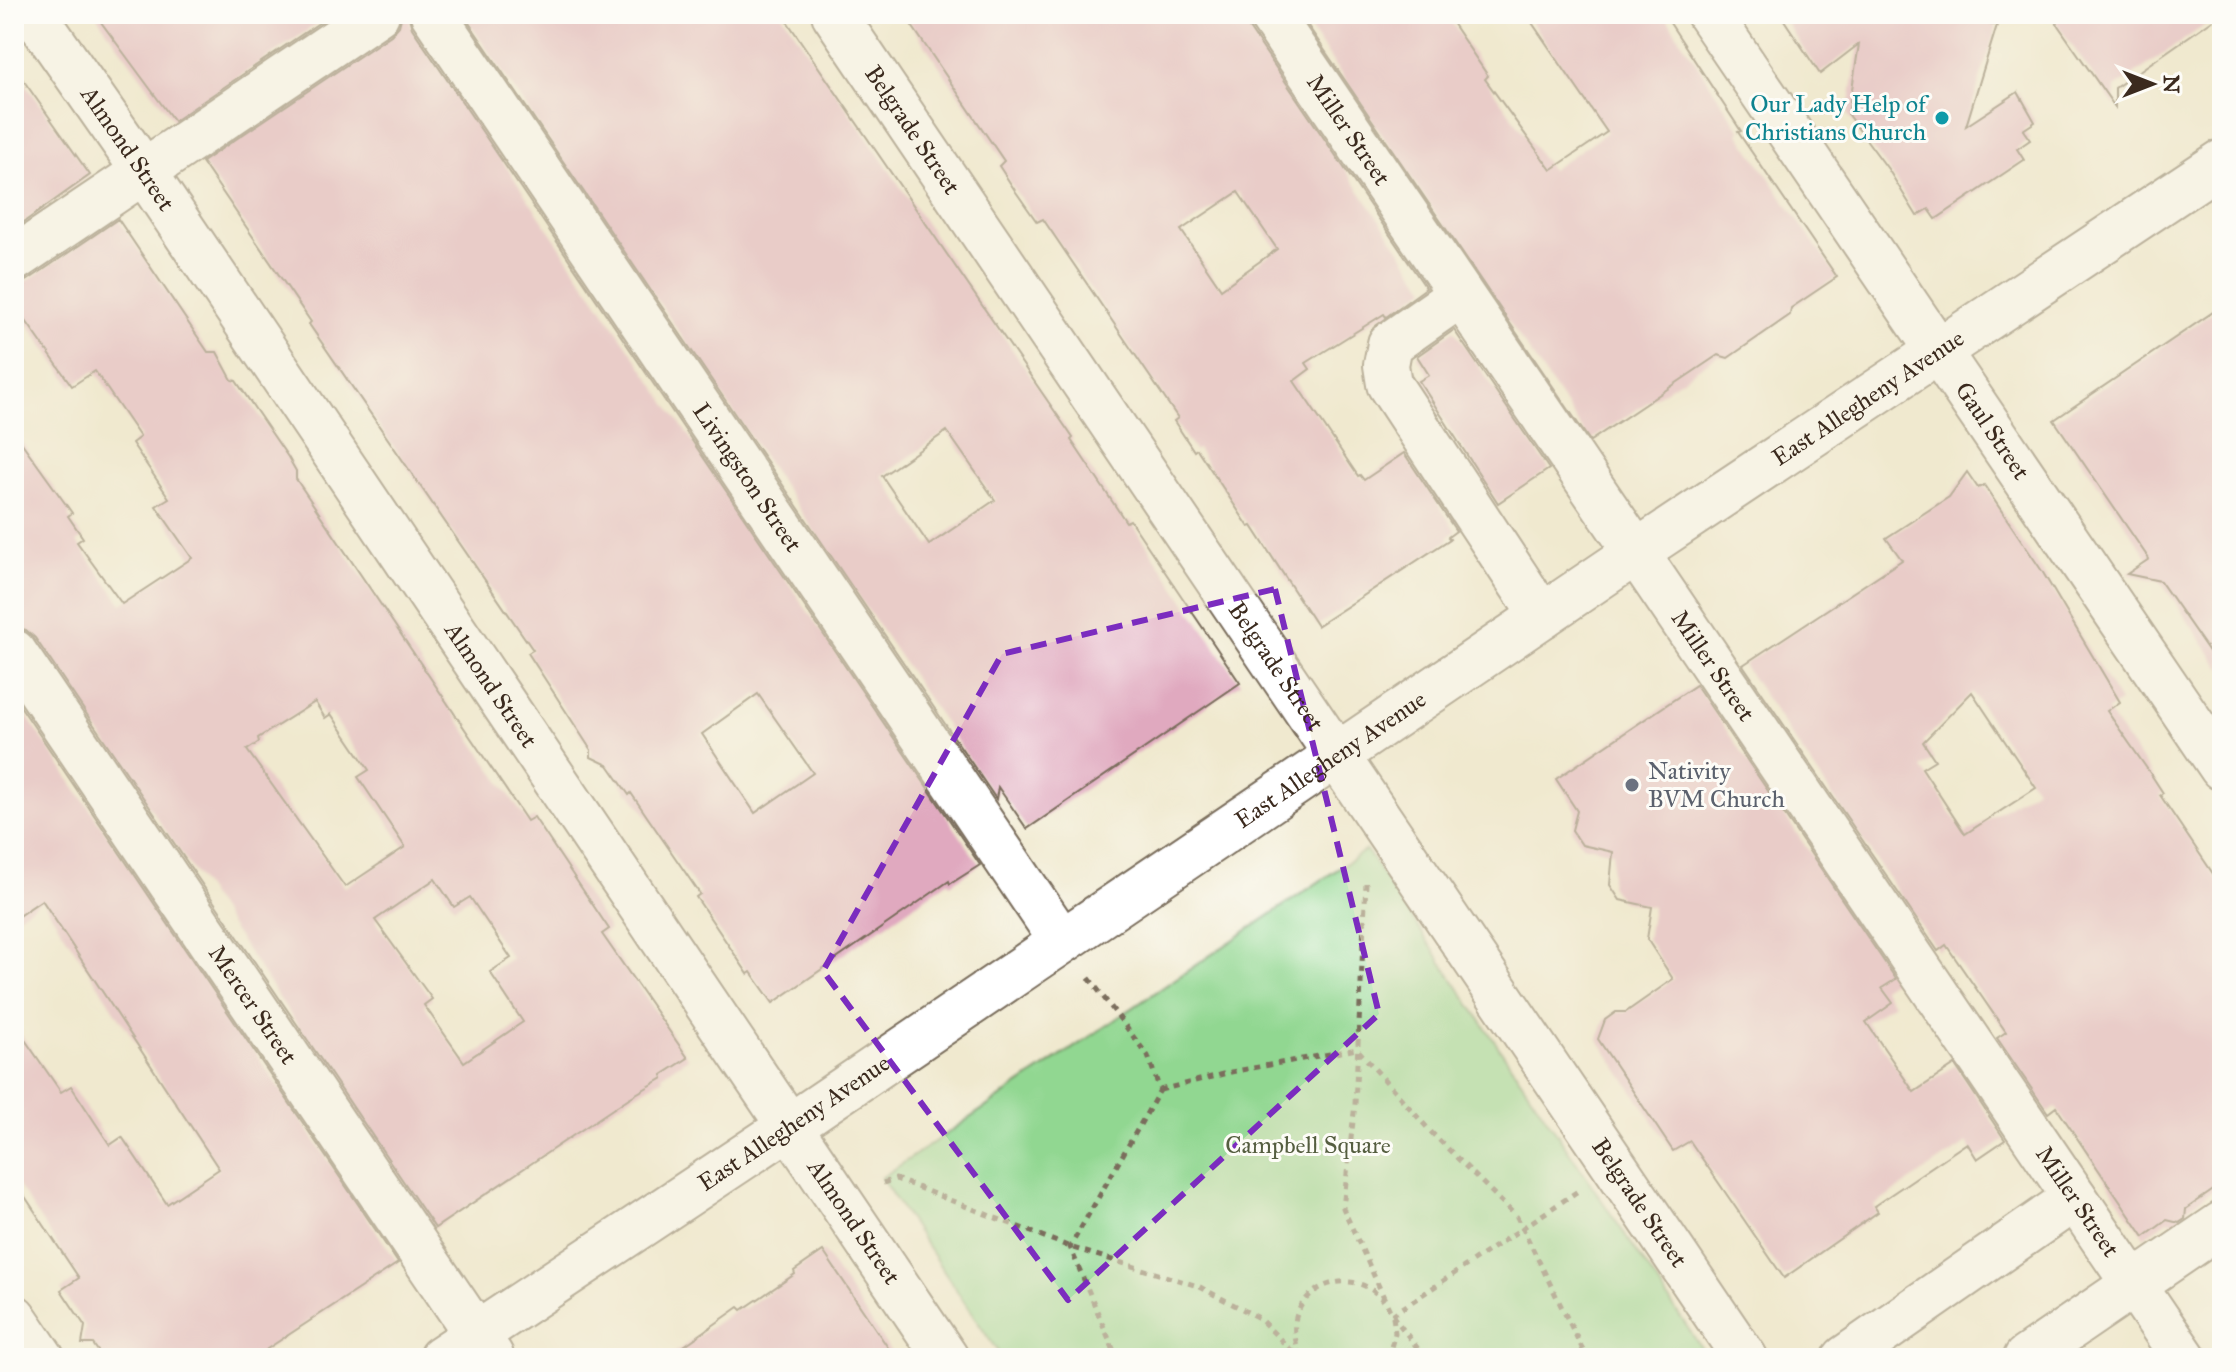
<svg xmlns="http://www.w3.org/2000/svg" width="2236" height="1372" font-family="'IM FELL Great Primer',serif">
	<style>
		.green { fill: #91d791; stroke: #668058; stroke-width: 2 }
		.building { fill: #e0a9bf; fill-rule: evenodd }
		.lines { fill: none; stroke-linecap: round; stroke-linejoin: round }
		.minor-casing { stroke: #7a6d5c; stroke-width: 48 }
		.path { stroke: #7a6d5c; stroke-width: 5; stroke-dasharray: 6 6; stroke-linecap: butt }
		.minor { stroke: #fff; stroke-width: 44 }
		.marked { fill: none; stroke: #7b2cbf; stroke-width: 6; stroke-dasharray: 16 10; stroke-linejoin: round }
		.culture-dot { fill: #0f9aa8; stroke: #fdfcf7; stroke-width: 3 }
		.worship-dot { fill: #6b7280; stroke: #fdfcf7; stroke-width: 3 }
		.labels { text-anchor: middle; stroke-width: 6; stroke-linejoin: round; paint-order: stroke }
		.culture-label { font-size: 24px; fill: #0d838f; stroke: #fdfcf7; text-anchor: end }
		.street-label { font-size: 24px; fill: #3b2a1e; stroke: #fdfcf7 }
		.worship-label { font-size: 24px; fill: #5b616d; stroke: #fdfcf7; text-anchor: start }
		.park-label { font-size: 24px; fill: #555e40; stroke: #fdfcf7 }
	</style>
	<rect width="100%" height="100%" fill="#fdfcf7"/>
	<filter id="ink" filterUnits="userSpaceOnUse"><feTurbulence type="fractalNoise" baseFrequency=".0125" numOctaves="2"/><feDisplacementMap in="SourceGraphic" scale="16" xChannelSelector="R" yChannelSelector="G"/><feConvolveMatrix kernelMatrix="1 2 1 2 8 2 1 2 1" color-interpolation-filters="sRGB"/></filter>
	<filter id="wash" filterUnits="userSpaceOnUse"><feTurbulence type="fractalNoise" baseFrequency=".006" numOctaves="4" result="noise"/><feDisplacementMap in="SourceGraphic" scale="32" xChannelSelector="R" yChannelSelector="G"/><feGaussianBlur stdDeviation="1.8" result="paint"/><feColorMatrix in="noise" values="0 0 0 0 0 0 0 0 0 0 0 0 0 0 0 0 0 1.4 0 .05"/><feComposite in="paint" operator="in"/></filter>
	<g filter="url(#wash)">
		<rect width="100%" height="100%" fill="#f0e9cf"/>
		<polygon class="green" points="1366,850 1708,1358 1002,1358 881,1178"/>
		<g id="blocks">
			<g class="building">
				<polygon points="95,14 332,14 174,121"/>
				<path d="M 402,14 L 408,14 L 412,28 L 980,865 L 950,884 L 949,881 L 773,1003 L 751,972 L 748,974 L 696,897 L 700,894 L 631,793 L 629,795 L 608,765 L 591,757 L 591,750 L 528,653 L 533,650 L 309,324 L 311,322 L 202,162 L 391,35 L 399,26 ZM 758,694 L 813,773 L 755,813 L 702,734 Z"/>
				<path d="M 463,14 L 782,14 L 1058,416 L 1073,438 L 1071,440 L 1126,522 L 1130,520 L 1240,683 L 1027,829 L 998,787 L 996,799 ZM 947,431 L 995,500 L 929,545 L 882,476 Z"/>
				<path d="M 904,14 L 1245,14 L 1249,28 L 1426,288 L 1386,317 L 1384,314 L 1306,363 L 1310,369 L 1294,381 L 1358,476 L 1360,475 L 1364,480 L 1404,453 L 1456,531 L 1448,537 L 1450,539 L 1317,626 L 1252,526 L 1249,527 L 1197,449 L 1194,451 L 1174,421 L 1178,418 L 1043,219 L 1037,222 L 1016,192 L 999,166 L 1004,161 ZM 1238,192 L 1277,249 L 1221,289 L 1181,230 Z"/>
				<polygon points="1300,14 1446,14 1488,76 1485,79 1551,170 1607,132 1526,14 1664,14 1741,131 1738,132 1837,277 1791,308 1790,315 1728,358 1718,355 1590,441"/>
				<polygon points="1780,14 1938,14 1941,19 1997,25 1966,126 2018,92 2035,122 2023,130 2030,140 2017,149 2024,160 1936,219 1929,209 1917,216 1888,169 1848,115 1859,44 1820,74"/>
				<polygon points="2050,14 2221,14 2115,88 2115,107"/>
				<polygon points="14,67 90,175 14,229"/>
				<path d="M 118,219 L 208,352 L 217,352 L 232,380 L 236,381 L 288,457 L 296,471 L 296,479 L 527,821 L 534,817 L 609,929 L 602,934 L 688,1058 L 662,1075 L 663,1078 L 629,1098 L 435,1228 L 35,638 L 26,630 L 14,627 L 14,432 L 72,513 L 68,516 L 83,538 L 77,542 L 122,604 L 192,558 L 156,506 L 169,498 L 132,443 L 140,437 L 95,371 L 72,386 L 14,304 L 14,284 L 28,280 ZM 315,702 L 325,718 L 331,714 L 369,770 L 358,777 L 405,847 L 345,887 L 247,750 L 259,742 L 258,738 ZM 435,879 L 454,907 L 470,897 L 511,958 L 490,972 L 523,1022 L 464,1062 L 424,1005 L 432,999 L 375,920 Z"/>
				<polygon points="2222,306 2222,670 2160,581 2127,574 2149,559 2054,420"/>
				<polygon points="1454,330 1549,469 1498,503 1419,381 1429,375 1417,356"/>
				<path d="M 1967,472 L 1978,488 L 1984,485 L 2042,571 L 2120,702 L 2107,711 L 2150,773 L 2163,793 L 2160,795 L 2222,887 L 2222,1184 L 2186,1209 L 2185,1219 L 2179,1223 L 2167,1220 L 2144,1237 L 2056,1107 L 2048,1113 L 1997,1038 L 2006,1032 L 1946,945 L 1938,951 L 1743,665 L 1902,560 L 1886,538 L 1949,497 ZM 1972,692 L 2036,788 L 1965,834 L 1922,768 L 1935,760 L 1923,742 Z"/>
				<polygon points="1696,685 1896,979 1882,988 1893,1003 1866,1022 1914,1092 1955,1065 2005,1140 1977,1159 1967,1143 1874,1206 1878,1212 1784,1278 1690,1141 1673,1151 1598,1039 1605,1020 1616,1012 1626,1012 1673,979 1647,939 1652,907 1620,900 1610,885 1613,852 1582,845 1572,830 1577,811 1556,779"/>
				<polygon points="14,697 398,1263 267,1349 259,1358 103,1358 93,1344 82,1344 85,1326 61,1290 79,1278 14,1180 14,1024 61,1092 71,1086 110,1145 122,1137 167,1204 219,1169 42,900 14,919"/>
				<polygon points="823,1251 895,1358 667,1358 739,1307 742,1310 795,1274 794,1271"/>
			</g>
		</g>
	</g>
	<g filter="url(#ink)">
		<use href="#blocks" fill-opacity="0" stroke="#7a6d5c" stroke-width="2"/>
		<g class="lines">
			<g class="minor-casing">
				<g id="minor">
					<path id="s1" d="M 34,14 L 143,170 L 946,1358"/>
					<path id="s2" d="M 433,14 L 1061,940"/>
					<path id="s3" d="M 834,14 L 1745,1358"/>
					<path id="s4" d="M 1270,14 L 2184,1358"/>
					<path id="s5" d="M 1709,14 L 2222,768"/>
					<polyline points="14,259 377,14"/>
					<polyline points="1460,295 1390,344 1386,365 1389,384 1542,616"/>
					<path id="s6" d="M 14,652 L 491,1356"/>
					<polyline points="14,1317 42,1358"/>
					<path id="s7" d="M 441,1358 L 790,1126 L 1635,553 L 2222,162"/>
					<polyline points="1845,1358 2075,1198"/>
					<polyline points="2026,1358 2222,1224"/>
				</g>
			</g>
			<g class="path">
				<polyline points="1366,883 1355,1104 1343,1208 1392,1315 1425,1358"/>
				<polyline points="1089,978 1148,1056 1160,1090 1070,1247 1117,1358"/>
				<polyline points="1160,1090 1231,1072 1357,1049 1432,1133 1517,1217 1587,1358"/>
				<polyline points="883,1183 896,1179 1070,1247 1198,1286 1259,1318 1299,1358"/>
				<polyline points="1392,1315 1578,1191"/>
				<path d="M 1299,1356 C 1296,1342 1292,1328 1297,1314 C 1311,1278 1361,1270 1383,1301"/>
				<polyline points="1388,1358 1395,1333 1393,1316"/>
			</g>
			<use href="#minor" class="minor"/>
		</g>
	</g>
	<path d="M0 0H2236V1372H0ZM 1275,589 L 1379,1014 L 1068,1300 L 823,971 L 1002,654 Z" fill="#f0e9cf" fill-opacity=".55" fill-rule="evenodd"/>
	<path class="marked" d="M 1275,589 L 1379,1014 L 1068,1300 L 823,971 L 1002,654 Z"/>
	<circle class="culture-dot" cx="1942" cy="118" r="8"/>
	<circle class="worship-dot" cx="1632" cy="785" r="8"/>
	<g class="labels">
		<g class="culture-label">
			<text x="1926" y="112">Our Lady Help of<tspan x="1926" dy="28">Christians Church</tspan></text>
		</g>
		<g class="street-label">
			<text dy="8" stroke="none"><textPath href="#s3" startOffset="140">Belgrade Street</textPath></text>
			<text dy="8" stroke="none"><textPath href="#s4" startOffset="140">Miller Street</textPath></text>
			<text dy="8" stroke="none"><textPath href="#s1" startOffset="164">Almond Street</textPath></text>
			<text dy="8" stroke="none"><textPath href="#s7" startOffset="1720">East Allegheny Avenue</textPath></text>
			<text dy="8" stroke="none"><textPath href="#s5" startOffset="504">Gaul Street</textPath></text>
			<text dy="8" stroke="none"><textPath href="#s2" startOffset="560">Livingston Street</textPath></text>
			<text dy="8" stroke="none"><textPath href="#s3" startOffset="788">Belgrade Street</textPath></text>
			<text dy="8" stroke="none"><textPath href="#s4" startOffset="788">Miller Street</textPath></text>
			<text dy="8" stroke="none"><textPath href="#s1" startOffset="812">Almond Street</textPath></text>
			<text dy="8" stroke="none"><textPath href="#s7" startOffset="1072">East Allegheny Avenue</textPath></text>
			<text dy="8" stroke="none"><textPath href="#s6" startOffset="426">Mercer Street</textPath></text>
			<text dy="8" stroke="none"><textPath href="#s7" startOffset="424">East Allegheny Avenue</textPath></text>
			<text dy="8" stroke="none"><textPath href="#s3" startOffset="1436">Belgrade Street</textPath></text>
			<text dy="8" stroke="none"><textPath href="#s4" startOffset="1436">Miller Street</textPath></text>
			<text dy="8" stroke="none"><textPath href="#s1" startOffset="1460">Almond Street</textPath></text>
		</g>
		<g class="worship-label">
			<text x="1648" y="779">Nativity<tspan x="1648" dy="28">BVM Church</tspan></text>
		</g>
		<g class="park-label">
			<text x="1308" y="1153">Campbell Square</text>
		</g>
	</g>
	<rect width="2236" height="1372" fill="none" stroke="#fdfcf7" stroke-width="48"/>
	<g transform="translate(2152 84) rotate(90)" stroke="#fdfcf7" stroke-width="6" paint-order="stroke">
	<path d="M0-6L14 30L0 20L-14 30Z" fill="#3b2a1e"/>
	<text y="-12" font-size="22" font-weight="bold" text-anchor="middle" fill="#3b2a1e">N</text>
	</g>
</svg>
